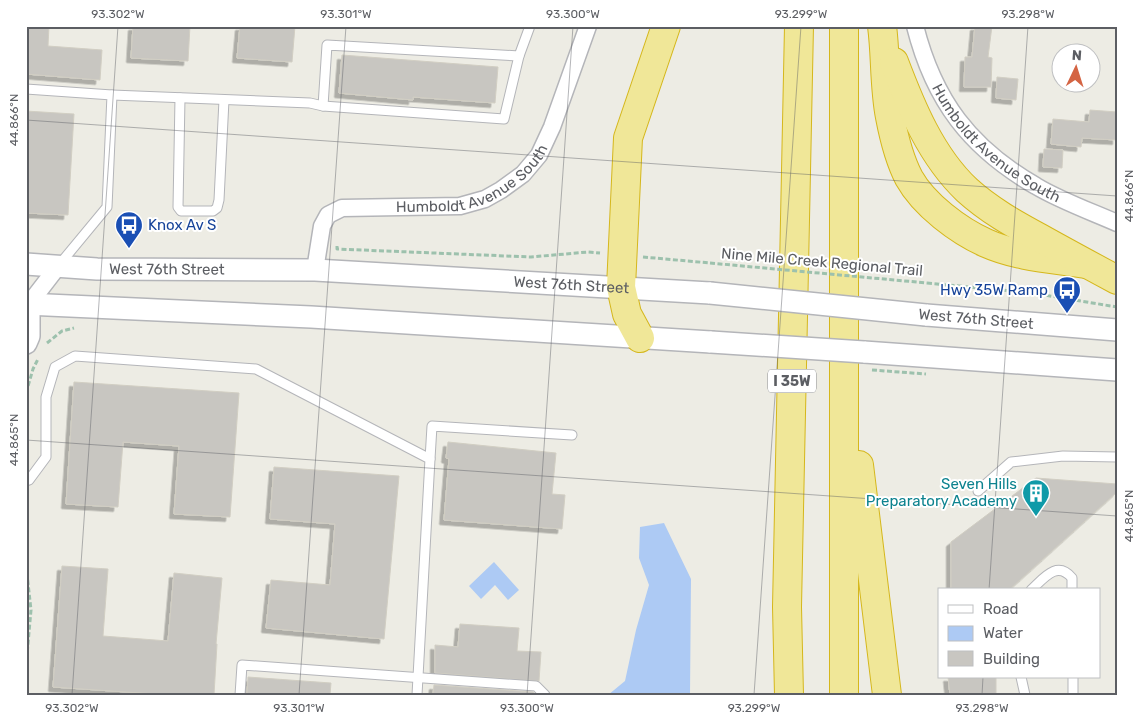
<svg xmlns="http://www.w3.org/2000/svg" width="1143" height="721" font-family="Rubik,sans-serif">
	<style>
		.water { fill: #adcaf4 }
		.building { fill: #c8c6c1; stroke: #d1cec3; filter: url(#shadow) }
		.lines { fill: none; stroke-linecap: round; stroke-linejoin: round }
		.service-casing { stroke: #b4b5b9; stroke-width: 11 }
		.minor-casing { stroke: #b4b5b9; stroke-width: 19 }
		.tertiary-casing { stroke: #b4b5b9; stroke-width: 24 }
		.motorway-casing { stroke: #d5b71c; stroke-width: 30 }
		.path { stroke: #9dc1ad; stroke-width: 3; stroke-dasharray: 5 2.5; stroke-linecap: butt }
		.service { stroke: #fff; stroke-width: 9 }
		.minor { stroke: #fff; stroke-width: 16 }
		.tertiary { stroke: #fff; stroke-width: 21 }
		.motorway { stroke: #f0e798; stroke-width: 28 }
		.tertiary-bridge-casing { stroke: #b4b5b9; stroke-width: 24; stroke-linecap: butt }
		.path-bridge { stroke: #9dc1ad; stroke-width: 3; stroke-dasharray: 5 2.5; stroke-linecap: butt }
		.tertiary-bridge { stroke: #fff; stroke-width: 21 }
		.ticks { fill: none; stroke: #5c5e63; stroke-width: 1; stroke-opacity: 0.45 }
		.labels { text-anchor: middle; stroke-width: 4; stroke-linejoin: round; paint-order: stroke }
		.shield { fill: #fff; stroke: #8d8e92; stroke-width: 1 }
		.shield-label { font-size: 14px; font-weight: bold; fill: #5c5e63 }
		.street-label { font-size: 15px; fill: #5c5e63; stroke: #fff }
		.transit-label { font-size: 15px; fill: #164399; stroke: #fff; text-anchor: start }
		.culture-label { font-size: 15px; fill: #0d838f; stroke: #fff; text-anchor: end }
		.neatline { fill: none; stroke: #5c5e63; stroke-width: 2 }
		.ticks-label { font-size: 12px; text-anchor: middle; fill: #5c5e63 }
	</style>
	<defs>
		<filter id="shadow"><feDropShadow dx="-4.5" dy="4.5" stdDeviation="0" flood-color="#0004"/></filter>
	</defs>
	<rect width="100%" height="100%" fill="#edece4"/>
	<g class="water">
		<polygon points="664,523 691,579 690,695 608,695 625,681 636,630 649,585 639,558 640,527"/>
		<polygon points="494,562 519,590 508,600 495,585 481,599 469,586"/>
	</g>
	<g class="building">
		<polygon points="26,26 49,26 48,46 102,50 100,80 26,74"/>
		<polygon points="133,26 190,26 188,61 131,58"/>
		<polygon points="240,26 295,26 292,62 237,58"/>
		<polygon points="975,26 992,26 988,57 992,58 991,87 964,87 965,57 972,57"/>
		<polygon points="342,55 498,67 495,103 413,97 413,100 339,93"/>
		<polygon points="997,77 1018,79 1016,100 996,98"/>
		<polygon points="1090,110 1117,112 1117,140 1082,138 1081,147 1051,144 1053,119 1089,122"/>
		<polygon points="26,111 74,114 68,215 26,213"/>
		<polygon points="1044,149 1063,150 1062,168 1043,167"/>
		<polygon points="74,382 239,393 230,517 174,514 179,446 123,442 118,507 66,504"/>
		<polygon points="448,442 556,453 552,494 565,495 562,529 444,520 449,459 446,458"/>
		<polygon points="274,467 399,476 384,639 266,628 271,580 330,585 335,524 270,519"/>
		<polygon points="1036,478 1117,484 1117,492 1009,590 951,590 951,542"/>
		<polygon points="62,566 108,569 103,636 168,641 174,573 222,578 216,644 217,644 214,695 171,695 53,687"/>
		<polygon points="460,624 519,628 517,651 541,652 539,681 435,673 435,645 458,647"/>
		<polygon points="248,677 331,683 330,695 247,695"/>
		<polygon points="948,677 996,677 996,695 950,695"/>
		<polygon points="434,685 533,692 536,695 433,695"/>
	</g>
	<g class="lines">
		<g class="service-casing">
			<g id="service">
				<polyline points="26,89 112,95 107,207 59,265"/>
				<polyline points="112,95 310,103 323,106 504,119 519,56 530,26"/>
				<polyline points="180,98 178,207 181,211 213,211 217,208 219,200 224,100"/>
				<polyline points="323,106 327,45 519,56"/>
				<polyline points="430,459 432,426 572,435"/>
				<polyline points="26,481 29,480 46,457 46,397 55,367 75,356 256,369 430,459 417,695"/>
				<polyline points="978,491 1011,462 1063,456 1117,457"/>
				<path d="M 1031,590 C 1044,578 1057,560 1072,578 L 1072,590"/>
				<polyline points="1021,677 1025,695"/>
				<polyline points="1073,677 1073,695"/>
				<polyline points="240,695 242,665 536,686 545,695"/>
			</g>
		</g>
		<g class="minor-casing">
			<g id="minor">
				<path id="s1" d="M 915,26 C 934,101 970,148 1036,186 C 1059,200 1092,212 1117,223"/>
				<path id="s2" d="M 315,270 L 322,226 L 328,215 L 342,208 L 460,206 L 485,199 L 501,190 L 523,174 L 539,155 L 552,127 L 588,26"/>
				<polyline points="29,304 59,265"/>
			</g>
		</g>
		<g class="tertiary-casing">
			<g id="tertiary">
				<path id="s3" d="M 26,264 L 97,269 L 315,270 L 710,293"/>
				<polyline points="26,304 311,317 711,342"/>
				<polyline points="926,315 1117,330"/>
				<polyline points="26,343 29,336 29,304"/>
				<polyline points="864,352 1117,370"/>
			</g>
		</g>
		<g class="motorway-casing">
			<g id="motorway">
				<path d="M 882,26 C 886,56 884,87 890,117 C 894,138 899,159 909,178 C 924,205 959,231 986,243 C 1017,257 1054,259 1086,264"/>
				<path d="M 894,62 C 911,107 931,156 967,190 C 989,210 1014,224 1040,238 C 1065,252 1091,266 1117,280"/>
				<polyline points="640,338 627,314 621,287 628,138 666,26"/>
				<polyline points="859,465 887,695"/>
				<polyline points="789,695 787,607 799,26"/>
				<polyline points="844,695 844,26"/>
			</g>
		</g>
		<g class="path">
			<polyline points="337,246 337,249 531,257 588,252 600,253"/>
			<polyline points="643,257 710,263"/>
			<polyline points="927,283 1032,293 1117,307"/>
			<polyline points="47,343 62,331 74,328"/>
			<polyline points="26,393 33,369 38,359"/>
			<polyline points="26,565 31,610 26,666"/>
		</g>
		<use href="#service" class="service"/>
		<use href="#minor" class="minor"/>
		<use href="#tertiary" class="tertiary"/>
		<use href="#motorway" class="motorway"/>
		<g class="tertiary-bridge-casing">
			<g id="tertiary-bridge">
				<polyline points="710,293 926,315"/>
				<polyline points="711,342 864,352"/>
			</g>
		</g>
		<g class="path-bridge">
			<polyline points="710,263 927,283"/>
			<polyline points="872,370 926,374"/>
		</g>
		<use href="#tertiary-bridge" class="tertiary-bridge"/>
	</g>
	<path class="ticks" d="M 26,120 L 1117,196M 26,440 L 1117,516M 989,590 L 1028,26M 72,695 L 118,26M 299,695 L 346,26M 527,695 L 573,26M 754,695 L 801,26M 982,695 L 983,677"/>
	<defs>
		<g id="bus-pin" transform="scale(1.4375)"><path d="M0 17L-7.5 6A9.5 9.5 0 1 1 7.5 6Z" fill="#1a4fb4" stroke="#fff"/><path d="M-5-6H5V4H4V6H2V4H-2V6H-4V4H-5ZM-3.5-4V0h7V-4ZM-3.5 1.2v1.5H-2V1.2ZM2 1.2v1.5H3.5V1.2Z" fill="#fff"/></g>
		<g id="building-pin" transform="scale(1.4375)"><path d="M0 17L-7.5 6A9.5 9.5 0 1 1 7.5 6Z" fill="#0f9aa8" stroke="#fff"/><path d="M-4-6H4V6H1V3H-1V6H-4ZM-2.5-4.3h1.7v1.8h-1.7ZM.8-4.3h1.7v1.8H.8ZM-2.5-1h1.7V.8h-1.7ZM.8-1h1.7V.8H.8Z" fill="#fff"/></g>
	</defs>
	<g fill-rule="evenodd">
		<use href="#bus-pin" x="129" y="225"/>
		<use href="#bus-pin" x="1067" y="290"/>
		<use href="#building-pin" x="1036" y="493"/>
	</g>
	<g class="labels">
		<rect class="shield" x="768" y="369.5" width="48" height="23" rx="4"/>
		<g class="shield-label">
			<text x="792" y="386">I 35W</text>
		</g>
		<g class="street-label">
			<text dy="5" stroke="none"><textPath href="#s1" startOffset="148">Humboldt Avenue South</textPath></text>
			<text dy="5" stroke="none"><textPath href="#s2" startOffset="212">Humboldt Avenue South</textPath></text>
			<text transform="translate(822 262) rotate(5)" y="5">Nine Mile Creek Regional Trail</text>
			<text dy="5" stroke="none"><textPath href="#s3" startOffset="141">West 76th Street</textPath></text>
			<text dy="5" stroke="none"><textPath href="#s3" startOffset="546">West 76th Street</textPath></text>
			<text transform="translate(976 319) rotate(5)" y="5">West 76th Street</text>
		</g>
		<g class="transit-label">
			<text x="148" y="230">Knox Av S</text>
			<text x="1048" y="295" text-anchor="end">Hwy 35W Ramp</text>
		</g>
		<g class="culture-label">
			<text x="1017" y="489">Seven Hills<tspan x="1017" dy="17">Preparatory Academy</tspan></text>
		</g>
	</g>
	<rect width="1143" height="721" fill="none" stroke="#ffffff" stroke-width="55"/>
	<rect x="938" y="588" width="162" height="90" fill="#ffffff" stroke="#bebfc1"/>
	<rect x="948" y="605" width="25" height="8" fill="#ffffff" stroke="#bebfc1"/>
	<text x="983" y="614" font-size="15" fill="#5c5e63">Road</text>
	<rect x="948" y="626" width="25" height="15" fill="#adcaf4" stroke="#bebfc1"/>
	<text x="983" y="638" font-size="15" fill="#5c5e63">Water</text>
	<rect x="948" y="651" width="25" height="15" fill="#c8c6c1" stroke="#bebfc1"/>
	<text x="983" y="664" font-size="15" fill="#5c5e63">Building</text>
	<g transform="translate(1076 68) rotate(4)"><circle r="24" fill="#ffffff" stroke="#bebfc1"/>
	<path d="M0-4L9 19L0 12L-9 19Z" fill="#d46443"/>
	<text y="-8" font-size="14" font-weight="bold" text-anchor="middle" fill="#5c5e63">N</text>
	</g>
	<rect x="28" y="28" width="1088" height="666" class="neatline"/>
	<g class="ticks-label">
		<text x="118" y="18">93.302°W</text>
		<text x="346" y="18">93.301°W</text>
		<text x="573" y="18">93.300°W</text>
		<text x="801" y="18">93.299°W</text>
		<text x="1028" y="18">93.298°W</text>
		<text transform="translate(14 120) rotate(-90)" y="4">44.866°N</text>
		<text transform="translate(1129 196) rotate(-90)" y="4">44.866°N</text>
		<text transform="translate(14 440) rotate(-90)" y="4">44.865°N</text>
		<text transform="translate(1129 516) rotate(-90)" y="4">44.865°N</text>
		<text x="72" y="712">93.302°W</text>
		<text x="299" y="712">93.301°W</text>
		<text x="527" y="712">93.300°W</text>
		<text x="754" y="712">93.299°W</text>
		<text x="982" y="712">93.298°W</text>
	</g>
</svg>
